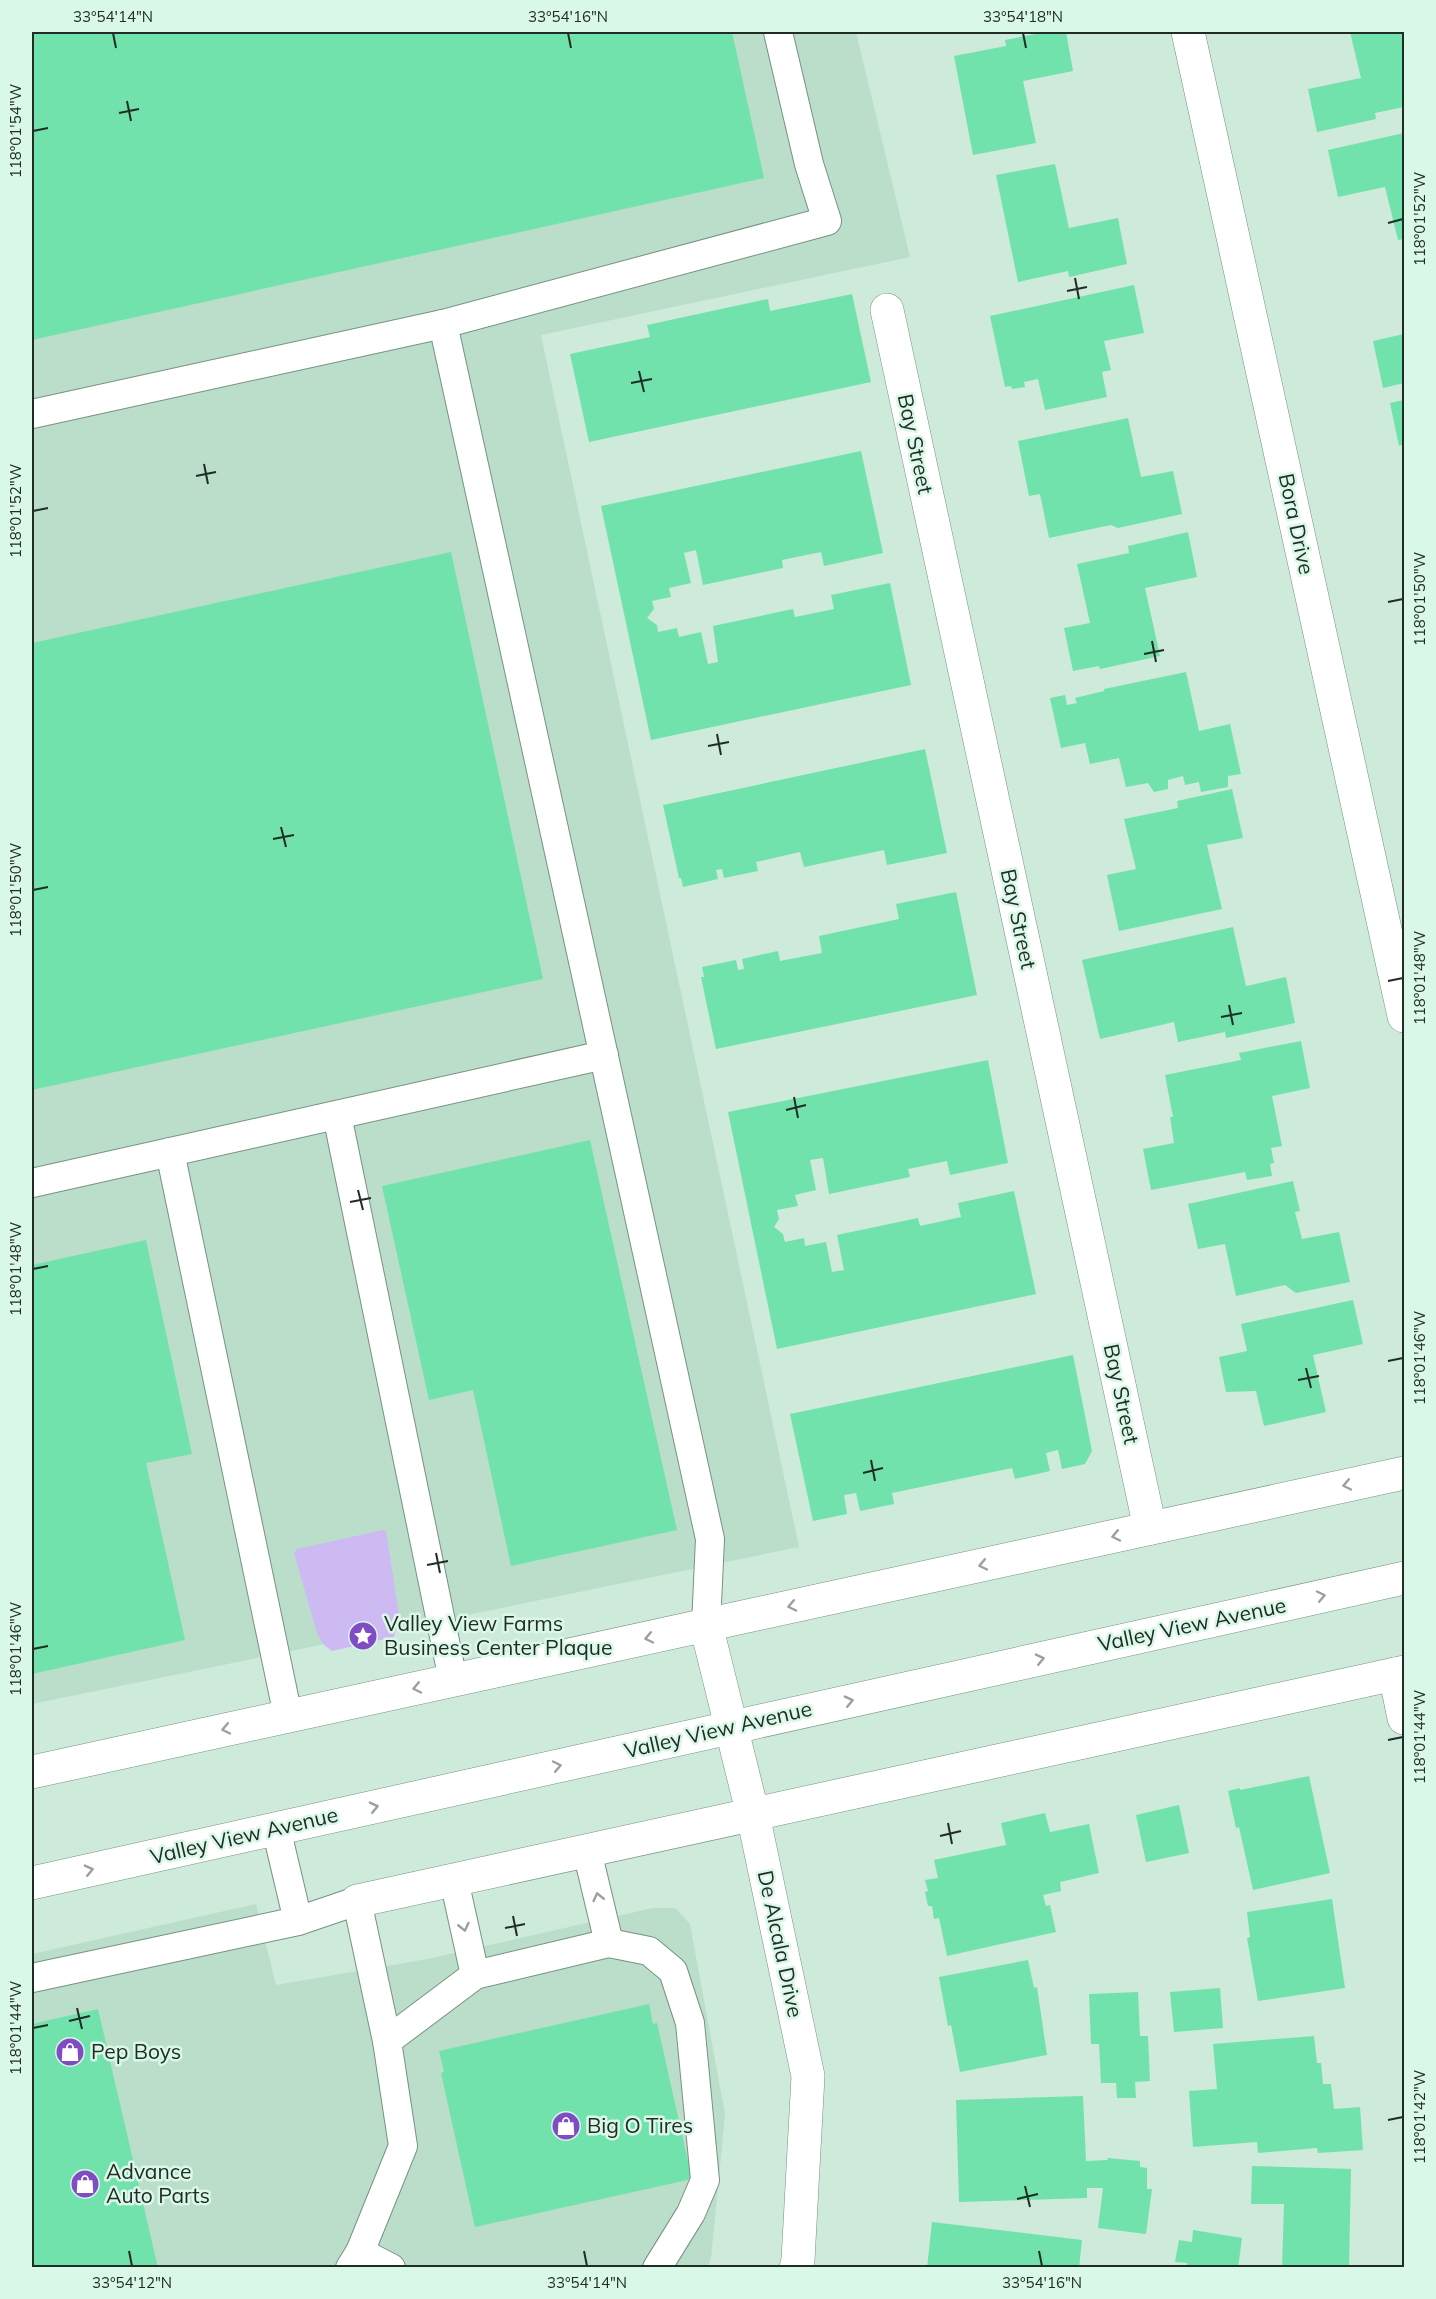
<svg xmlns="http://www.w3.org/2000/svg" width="1436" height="2299" font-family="Mulish,sans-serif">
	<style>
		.built { fill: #badeca }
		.green { fill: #cdbaf2 }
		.building { fill: #72e2ad }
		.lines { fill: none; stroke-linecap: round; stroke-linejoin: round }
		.lane-casing { stroke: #779283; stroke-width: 30 }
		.street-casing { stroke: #779283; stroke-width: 34 }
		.secondary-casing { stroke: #779283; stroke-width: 34 }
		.lane { stroke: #fff; stroke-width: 28 }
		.street { stroke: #fff; stroke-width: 33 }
		.secondary { stroke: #fff; stroke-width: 33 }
		.oneway { stroke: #9ba09d }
		.ticks { fill: none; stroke: #212c26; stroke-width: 2 }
		.labels { text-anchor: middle; stroke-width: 5; stroke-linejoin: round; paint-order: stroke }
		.street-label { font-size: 21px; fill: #212c26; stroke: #daf8e7 }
		.poi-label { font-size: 21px; fill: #212c26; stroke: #daf8e7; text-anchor: start }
		.neatline { fill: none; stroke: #212c26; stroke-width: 2 }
		.ticks-label { font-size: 15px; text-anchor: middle; fill: #212c26 }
	</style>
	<rect width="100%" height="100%" fill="#cdeada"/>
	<g class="built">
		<polygon points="32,32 856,32 910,257 541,335 799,1547 32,1704"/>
		<polygon points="256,1904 276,1985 428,1959 653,1908 675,1908 690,1924 725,2114 711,2258 708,2267 32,2267 32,1954"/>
	</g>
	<polygon class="green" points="383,1530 386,1531 399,1614 394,1637 332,1651 323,1644 317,1633 294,1553 297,1549"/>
	<g class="building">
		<polygon points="32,32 732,32 764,178 32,340"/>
		<polygon points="1046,32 1066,32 1073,71 1023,81 1036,143 973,155 954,56 1006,46 1005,40"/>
		<polygon points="1350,32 1404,32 1404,107 1375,113 1376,119 1317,132 1308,89 1361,78"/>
		<polygon points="1404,133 1404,239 1398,240 1385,187 1338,197 1328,150"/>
		<polygon points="1055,164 1069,228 1118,218 1127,264 1069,277 1068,271 1018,282 996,175"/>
		<polygon points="1134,285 1144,333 1104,341 1111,370 1102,372 1107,397 1045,410 1038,379 1024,382 1025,387 1012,389 1011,386 1005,387 990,316"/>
		<polygon points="852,294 871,382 589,442 570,354 650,337 647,325 768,299 770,311"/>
		<polygon points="1404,334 1404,383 1383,388 1373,341"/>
		<polygon points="1404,400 1404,444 1399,446 1390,403"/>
		<polygon points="1128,418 1141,477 1173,471 1182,514 1118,528 1111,525 1049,538 1040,494 1029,496 1018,441"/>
		<polygon points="861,451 883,553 824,566 821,552 782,560 783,568 703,585 696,550 684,553 691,583 669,588 671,597 652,601 654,609 647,618 657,625 658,632 677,628 679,637 701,632 708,664 718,662 713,626 793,609 795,617 834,609 831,595 890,583 911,685 651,740 601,506"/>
		<polygon points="1188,532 1197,577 1145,588 1160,656 1100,669 1099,666 1073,671 1064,628 1090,623 1077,564 1129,553 1128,546"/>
		<polygon points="451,552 543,979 32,1090 32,643"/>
		<polygon points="1186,672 1199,731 1230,724 1241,774 1228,776 1228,787 1201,792 1199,782 1185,785 1183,776 1168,780 1168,789 1154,792 1148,783 1126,787 1119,758 1090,764 1085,743 1061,748 1050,698 1065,695 1067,705 1077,703 1075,698 1104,691 1104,689"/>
		<polygon points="925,749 947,853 887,865 884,850 804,867 800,852 756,862 758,871 724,878 722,869 716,870 718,879 683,887 681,878 679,878 663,805"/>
		<polygon points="1232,789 1243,838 1207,845 1222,909 1119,931 1107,875 1136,869 1124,819 1178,808 1177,801"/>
		<polygon points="956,892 977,995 716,1049 701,977 704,977 702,967 736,960 738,970 744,969 742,959 778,951 780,961 822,953 819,936 899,919 896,904"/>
		<polygon points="1233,927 1246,986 1286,977 1295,1023 1226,1038 1225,1032 1178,1042 1174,1022 1100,1039 1082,960"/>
		<polygon points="1301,1041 1310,1088 1272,1096 1282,1146 1271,1148 1274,1163 1270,1164 1272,1176 1247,1180 1245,1172 1151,1190 1143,1149 1174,1143 1170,1117 1173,1117 1165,1075 1241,1060 1239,1053"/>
		<polygon points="988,1060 1008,1163 950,1175 947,1161 908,1169 910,1177 829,1194 823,1158 810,1160 816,1190 795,1195 798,1206 777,1210 779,1219 774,1227 783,1234 785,1242 804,1238 805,1246 826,1242 832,1272 844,1270 837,1235 918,1218 920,1226 961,1217 958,1203 1014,1191 1036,1294 777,1349 728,1112"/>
		<polygon points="590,1140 677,1530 511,1566 473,1390 429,1400 382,1186"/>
		<polygon points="1293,1181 1300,1211 1295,1212 1302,1239 1339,1232 1350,1282 1296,1293 1285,1285 1236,1296 1225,1244 1198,1249 1188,1204"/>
		<polygon points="146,1240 192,1454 146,1463 185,1640 32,1674 32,1265"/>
		<polygon points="1353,1300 1363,1344 1313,1355 1326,1412 1264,1426 1256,1391 1226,1392 1219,1357 1247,1351 1241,1324"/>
		<polygon points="1073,1355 1092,1451 1085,1464 1062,1469 1058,1450 1046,1453 1050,1471 1015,1479 1012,1468 892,1493 894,1504 860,1511 856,1493 844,1495 847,1514 813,1521 790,1414"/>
		<polygon points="1309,1776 1330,1873 1253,1890 1239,1827 1236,1828 1228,1791 1240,1788 1240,1790"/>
		<polygon points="1179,1805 1189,1853 1146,1862 1136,1815"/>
		<polygon points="1045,1813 1050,1832 1089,1824 1099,1873 1060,1882 1061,1891 1043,1895 1046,1906 1050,1905 1056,1932 947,1956 939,1918 934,1919 932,1906 928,1906 925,1892 928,1891 925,1880 938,1878 934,1860 1006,1845 1001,1823"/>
		<polygon points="1332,1899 1345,1988 1258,2001 1247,1938 1250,1937 1247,1912"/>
		<polygon points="1028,1960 1034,1988 1037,1987 1047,2055 960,2072 951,2025 948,2026 939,1977"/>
		<polygon points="1220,1988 1223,2028 1174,2032 1170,1992"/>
		<polygon points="1138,1992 1140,2036 1148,2036 1150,2081 1135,2082 1136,2098 1117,2098 1116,2083 1101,2083 1099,2044 1091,2044 1089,1994"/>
		<polygon points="649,2004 653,2024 657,2023 692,2179 475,2227 441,2073 444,2072 439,2051"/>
		<polygon points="98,2009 158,2268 32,2268 32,2024"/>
		<polygon points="1314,2036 1317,2063 1321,2063 1323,2084 1331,2084 1334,2109 1360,2107 1363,2150 1318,2153 1317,2148 1258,2153 1257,2142 1193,2147 1189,2091 1217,2089 1213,2044"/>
		<polygon points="1083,2096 1086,2161 1108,2160 1107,2158 1140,2161 1140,2167 1147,2168 1147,2189 1152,2189 1146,2234 1098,2228 1103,2188 1087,2188 1087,2198 959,2202 956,2100"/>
		<polygon points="1252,2166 1351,2169 1349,2268 1282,2268 1284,2204 1251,2204"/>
		<polygon points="932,2222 1082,2240 1079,2268 927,2268"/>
		<polygon points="1193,2230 1242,2238 1238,2268 1187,2268 1187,2263 1175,2262 1179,2240 1192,2242"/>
	</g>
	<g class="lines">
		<g class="lane-casing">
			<g id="lane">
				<polyline points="443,324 710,1539 706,1625"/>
				<polyline points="32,414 443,324 827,221 809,164 778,32"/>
				<polyline points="337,1115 453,1680"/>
				<polyline points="170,1152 288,1716"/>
				<polyline points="32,1183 604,1055"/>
				<polyline points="276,1828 298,1921"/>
				<polyline points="587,1851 609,1943"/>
				<polyline points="454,1880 475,1975"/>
				<polyline points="32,1978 298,1921 357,1901 387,2041 403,2146 360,2252 350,2268"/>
				<polyline points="387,2041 475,1975 609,1943 649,1951 673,1971 690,2023 705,2180 691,2213 657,2268"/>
				<polyline points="360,2252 391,2268"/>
			</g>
		</g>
		<g class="street-casing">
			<g id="street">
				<polyline points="1188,32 1404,1016"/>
				<polyline points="887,310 1150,1528"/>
				<polyline points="706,1625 753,1815 808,2076 798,2260 796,2268"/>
				<polyline points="1395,1674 1404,1718"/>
				<polyline points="357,1901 1404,1672"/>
			</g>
		</g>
		<g class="secondary-casing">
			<g id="secondary">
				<polyline points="32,1772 1404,1473"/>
				<polyline points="32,1883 1404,1578"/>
			</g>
		</g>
		<use href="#lane" class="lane"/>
		<use href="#street" class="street"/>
		<use href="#secondary" class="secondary"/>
	</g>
	<defs><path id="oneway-chevron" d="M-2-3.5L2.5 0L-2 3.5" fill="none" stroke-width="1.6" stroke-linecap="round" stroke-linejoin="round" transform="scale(1.5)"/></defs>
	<g class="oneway">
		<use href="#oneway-chevron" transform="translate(1347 1485) rotate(168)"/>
		<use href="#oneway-chevron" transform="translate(1116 1536) rotate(168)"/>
		<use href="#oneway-chevron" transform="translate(983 1565) rotate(168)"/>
		<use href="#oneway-chevron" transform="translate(1321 1596) rotate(-12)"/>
		<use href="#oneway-chevron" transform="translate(792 1606) rotate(168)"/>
		<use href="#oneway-chevron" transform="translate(649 1638) rotate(168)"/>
		<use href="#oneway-chevron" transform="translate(1040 1659) rotate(-13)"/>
		<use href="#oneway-chevron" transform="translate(417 1688) rotate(168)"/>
		<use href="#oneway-chevron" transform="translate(849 1701) rotate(-13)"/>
		<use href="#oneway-chevron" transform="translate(226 1729) rotate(168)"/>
		<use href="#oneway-chevron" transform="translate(557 1766) rotate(-12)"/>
		<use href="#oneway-chevron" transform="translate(374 1807) rotate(-13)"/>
		<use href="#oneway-chevron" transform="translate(89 1870) rotate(-13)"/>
		<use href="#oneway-chevron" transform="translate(598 1897) rotate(-103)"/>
		<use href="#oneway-chevron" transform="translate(464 1927) rotate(77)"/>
	</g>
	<path class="ticks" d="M 113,33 L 116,48M 568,33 L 571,48M 1023,33 L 1026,48M 127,101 L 131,121M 119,113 L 139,109M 33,131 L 48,128M 1388,223 L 1403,219M 1075,278 L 1079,299M 1067,291 L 1087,287M 639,371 L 644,392M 631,383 L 652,379M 204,464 L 208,484M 196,476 L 216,472M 33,511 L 48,508M 1388,602 L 1403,599M 1152,641 L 1156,662M 1144,654 L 1164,650M 717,734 L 721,755M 708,746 L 729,742M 281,827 L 286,847M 273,839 L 294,835M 33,890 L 48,887M 1388,981 L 1403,978M 1229,1005 L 1233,1025M 1221,1017 L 1242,1013M 794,1097 L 798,1118M 786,1110 L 806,1105M 358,1190 L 363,1210M 350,1202 L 371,1198M 33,1269 L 48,1266M 1388,1361 L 1403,1358M 1306,1368 L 1311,1388M 1298,1380 L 1319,1376M 871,1460 L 875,1481M 863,1473 L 883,1468M 436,1553 L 440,1573M 427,1565 L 448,1561M 33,1649 L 48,1646M 1388,1740 L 1403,1737M 948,1823 L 952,1844M 940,1836 L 961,1831M 513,1916 L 517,1936M 505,1928 L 525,1924M 77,2008 L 82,2029M 69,2021 L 90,2016M 33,2028 L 48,2025M 1388,2120 L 1403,2117M 1025,2186 L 1030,2207M 1017,2199 L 1038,2194M 129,2251 L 132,2266M 584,2251 L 587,2266M 1039,2251 L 1042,2266"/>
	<defs>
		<g id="sight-disc" transform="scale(1.5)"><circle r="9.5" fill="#7f4cc4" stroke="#daf8e7"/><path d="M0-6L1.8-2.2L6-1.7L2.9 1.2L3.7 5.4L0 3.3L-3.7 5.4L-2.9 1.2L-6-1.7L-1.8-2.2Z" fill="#fff"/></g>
		<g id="shop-disc" transform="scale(1.5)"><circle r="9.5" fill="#7f4cc4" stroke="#daf8e7"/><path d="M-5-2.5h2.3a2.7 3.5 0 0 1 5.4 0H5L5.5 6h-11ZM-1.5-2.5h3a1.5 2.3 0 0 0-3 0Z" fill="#fff"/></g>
	</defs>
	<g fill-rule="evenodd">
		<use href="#sight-disc" x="363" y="1636"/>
		<use href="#shop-disc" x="70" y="2052"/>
		<use href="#shop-disc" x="566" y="2126"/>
		<use href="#shop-disc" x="85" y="2184"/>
	</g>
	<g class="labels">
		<g class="street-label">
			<text transform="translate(915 444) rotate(78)" y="7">Bay Street</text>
			<text transform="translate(1296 524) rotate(78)" y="7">Bora Drive</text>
			<text transform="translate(1018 919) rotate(78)" y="7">Bay Street</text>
			<text transform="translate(1121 1394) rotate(78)" y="7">Bay Street</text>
			<text transform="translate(1192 1625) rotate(-12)" y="7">Valley View Avenue</text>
			<text transform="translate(718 1730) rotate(-13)" y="7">Valley View Avenue</text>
			<text transform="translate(244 1836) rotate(-13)" y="7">Valley View Avenue</text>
			<text transform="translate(780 1944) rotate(78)" y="7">De Alcala Drive</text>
		</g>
		<g class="poi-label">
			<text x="384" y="1631">Valley View Farms<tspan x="384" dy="24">Business Center Plaque</tspan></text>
			<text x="91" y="2059">Pep Boys</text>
			<text x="587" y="2133">Big O Tires</text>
			<text x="106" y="2179">Advance<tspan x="106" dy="24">Auto Parts</tspan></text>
		</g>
	</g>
	<rect width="1436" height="2299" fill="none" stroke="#daf8e7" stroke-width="66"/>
	<rect x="33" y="33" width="1370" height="2233" class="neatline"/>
	<g class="ticks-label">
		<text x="113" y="22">33°54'14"N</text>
		<text x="568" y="22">33°54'16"N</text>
		<text x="1023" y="22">33°54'18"N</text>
		<text transform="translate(16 131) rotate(-90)" y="5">118°01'54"W</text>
		<text transform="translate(1420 219) rotate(-90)" y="5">118°01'52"W</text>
		<text transform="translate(16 511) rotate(-90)" y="5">118°01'52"W</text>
		<text transform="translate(1420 599) rotate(-90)" y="5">118°01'50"W</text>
		<text transform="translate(16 890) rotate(-90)" y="5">118°01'50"W</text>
		<text transform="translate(1420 978) rotate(-90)" y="5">118°01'48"W</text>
		<text transform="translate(16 1269) rotate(-90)" y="5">118°01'48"W</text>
		<text transform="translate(1420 1358) rotate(-90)" y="5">118°01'46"W</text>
		<text transform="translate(16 1649) rotate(-90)" y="5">118°01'46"W</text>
		<text transform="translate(1420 1737) rotate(-90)" y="5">118°01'44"W</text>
		<text transform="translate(16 2028) rotate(-90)" y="5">118°01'44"W</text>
		<text transform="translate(1420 2117) rotate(-90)" y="5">118°01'42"W</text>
		<text x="132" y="2288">33°54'12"N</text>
		<text x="587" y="2288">33°54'14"N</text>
		<text x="1042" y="2288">33°54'16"N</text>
	</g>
</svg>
